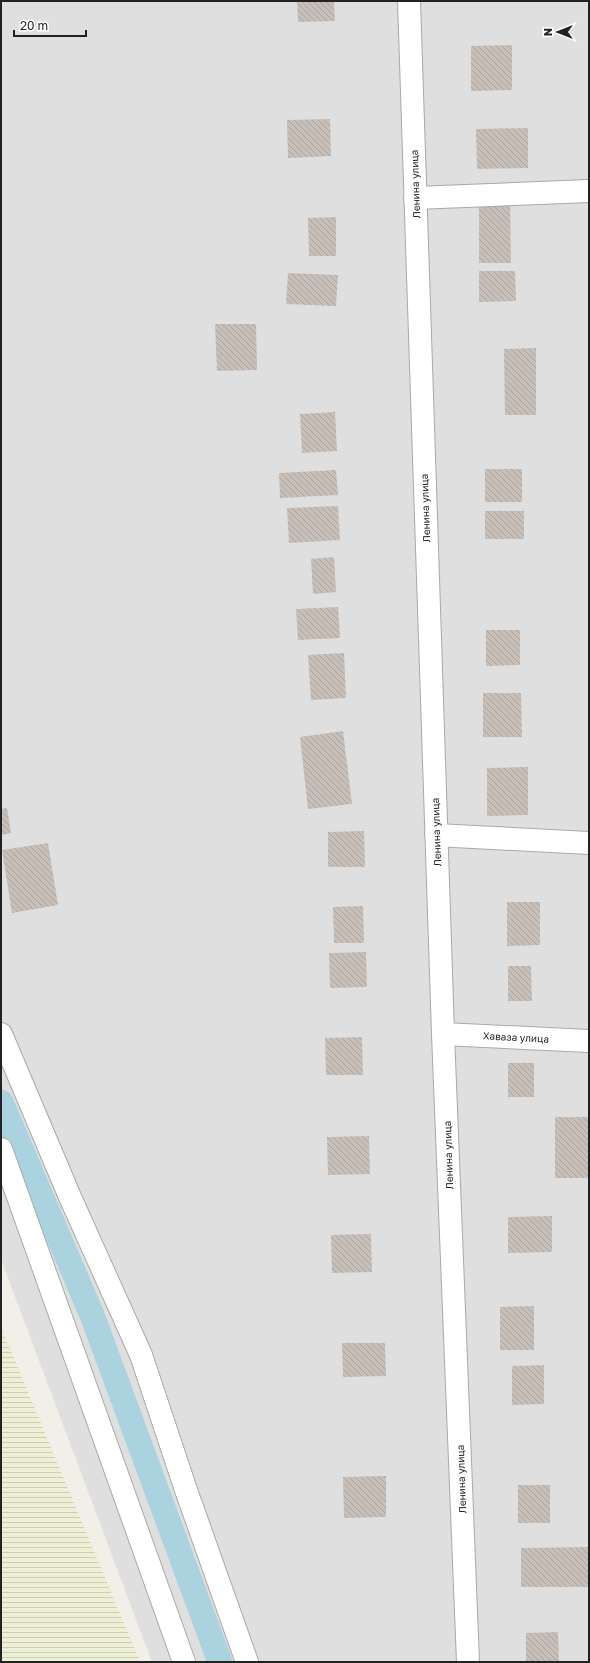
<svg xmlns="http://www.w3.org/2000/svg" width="590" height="1663" font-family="'Golos Text',sans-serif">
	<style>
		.residential { fill: #e0dfdf }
		.farmland { fill: url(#farmland-rules) }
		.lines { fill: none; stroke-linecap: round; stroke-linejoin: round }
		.canal { stroke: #aad3df; stroke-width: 25 }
		.building { fill: url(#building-back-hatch) }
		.minor-casing { stroke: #a9a9a9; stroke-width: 24 }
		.minor { stroke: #fff; stroke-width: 22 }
		.labels { text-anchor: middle; stroke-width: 3; stroke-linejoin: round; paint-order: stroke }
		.street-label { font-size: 10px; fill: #222; stroke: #fff }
	</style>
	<defs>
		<pattern id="farmland-rules" width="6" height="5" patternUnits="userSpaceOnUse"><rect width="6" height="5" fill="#eef0d5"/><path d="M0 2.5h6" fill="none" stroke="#ccceb7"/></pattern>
		<pattern id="building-back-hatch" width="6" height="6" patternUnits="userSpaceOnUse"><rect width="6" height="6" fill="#c7bfb8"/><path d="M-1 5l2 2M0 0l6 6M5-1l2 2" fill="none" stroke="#aba49e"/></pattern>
	</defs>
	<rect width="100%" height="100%" fill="#f2efe9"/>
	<polygon class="residential" points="1,1 589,1 589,1662 152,1662 1,1259"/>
	<polygon class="farmland" points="1,1327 140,1662 1,1662"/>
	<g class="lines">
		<polyline class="canal" points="1,1102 92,1315 220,1662"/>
	</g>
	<g class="building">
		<polygon points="297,1 334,1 335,21 298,22"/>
		<polygon points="512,45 512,90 471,91 471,46"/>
		<polygon points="330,119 331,156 288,158 287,120"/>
		<polygon points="528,128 528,168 477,169 476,129"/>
		<polygon points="479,196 510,196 511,263 479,263"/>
		<polygon points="336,217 336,256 309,256 308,218"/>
		<polygon points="479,271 515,271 516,301 479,302"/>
		<polygon points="288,273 338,275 336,306 286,304"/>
		<polygon points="215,324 256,324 257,370 217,371"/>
		<polygon points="536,348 536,415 505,415 504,349"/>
		<polygon points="335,412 337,451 302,453 300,414"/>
		<rect x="485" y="469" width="37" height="33"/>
		<polygon points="336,470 338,495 280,498 279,473"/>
		<polygon points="338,506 340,540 289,543 287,508"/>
		<rect x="485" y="511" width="39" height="28"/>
		<polygon points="334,557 336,592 313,594 311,559"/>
		<polygon points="338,607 340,638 298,640 296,609"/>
		<polygon points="486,630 520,630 520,665 486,666"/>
		<polygon points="344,653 346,698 311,700 308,655"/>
		<polygon points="483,693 521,693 522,737 483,737"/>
		<polygon points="343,731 352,804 308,809 300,737"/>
		<polygon points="528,767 528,815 487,816 487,768"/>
		<polygon points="7,808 11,833 1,835 1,809"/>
		<polygon points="364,831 365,867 328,867 328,832"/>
		<polygon points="48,843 58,905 12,913 2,850"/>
		<polygon points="507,902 540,902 540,945 507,946"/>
		<polygon points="363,906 364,943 334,943 333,907"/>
		<polygon points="366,952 367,987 330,988 329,953"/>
		<polygon points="508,966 531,966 532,1001 508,1001"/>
		<polygon points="362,1037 363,1075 326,1075 325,1038"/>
		<rect x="508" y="1063" width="26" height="34"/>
		<rect x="555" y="1117" width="34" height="61"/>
		<polygon points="369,1136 370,1174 328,1175 327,1137"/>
		<polygon points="552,1216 552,1252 508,1253 508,1217"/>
		<polygon points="371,1234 372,1272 332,1273 331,1235"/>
		<polygon points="534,1306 534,1350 500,1350 500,1307"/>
		<polygon points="342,1343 385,1343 386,1376 343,1377"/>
		<polygon points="544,1365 544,1404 512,1405 512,1366"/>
		<polygon points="386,1476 386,1517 344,1518 343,1477"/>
		<rect x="518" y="1485" width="32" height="38"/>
		<polygon points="589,1547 589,1587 521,1587 521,1548"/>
		<polygon points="558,1632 559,1662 526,1662 526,1633"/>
	</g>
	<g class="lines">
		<g class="minor-casing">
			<g id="minor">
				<polyline points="409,1 443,1034 468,1662"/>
				<polyline points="415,198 589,191"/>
				<polyline points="436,835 589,843"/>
				<polyline points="1,1034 70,1197 141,1355 186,1490 247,1662"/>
				<polyline points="443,1034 589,1041"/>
				<polyline points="1,1149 184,1662"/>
			</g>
		</g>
		<use href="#minor" class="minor"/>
	</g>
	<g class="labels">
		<g class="street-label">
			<text transform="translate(415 184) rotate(-92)" y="4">Ленина улица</text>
			<text transform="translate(425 508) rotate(-92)" y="4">Ленина улица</text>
			<text transform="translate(436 832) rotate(-92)" y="4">Ленина улица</text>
			<text transform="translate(516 1037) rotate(3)" y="4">Хаваза улица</text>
			<text transform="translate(448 1155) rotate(-92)" y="4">Ленина улица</text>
			<text transform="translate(461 1479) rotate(-92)" y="4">Ленина улица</text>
		</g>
	</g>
	<rect width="590" height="1663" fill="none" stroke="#222222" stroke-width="4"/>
	<g transform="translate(558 32) rotate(270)" stroke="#ffffff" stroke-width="3" paint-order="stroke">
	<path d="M0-3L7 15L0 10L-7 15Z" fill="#222222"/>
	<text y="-6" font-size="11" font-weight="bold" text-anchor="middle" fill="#222222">N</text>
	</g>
	<path d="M14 30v6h72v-6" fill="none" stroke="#222222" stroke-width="2"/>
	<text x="20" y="30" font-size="12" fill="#222222" stroke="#ffffff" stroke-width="3" paint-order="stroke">20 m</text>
</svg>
